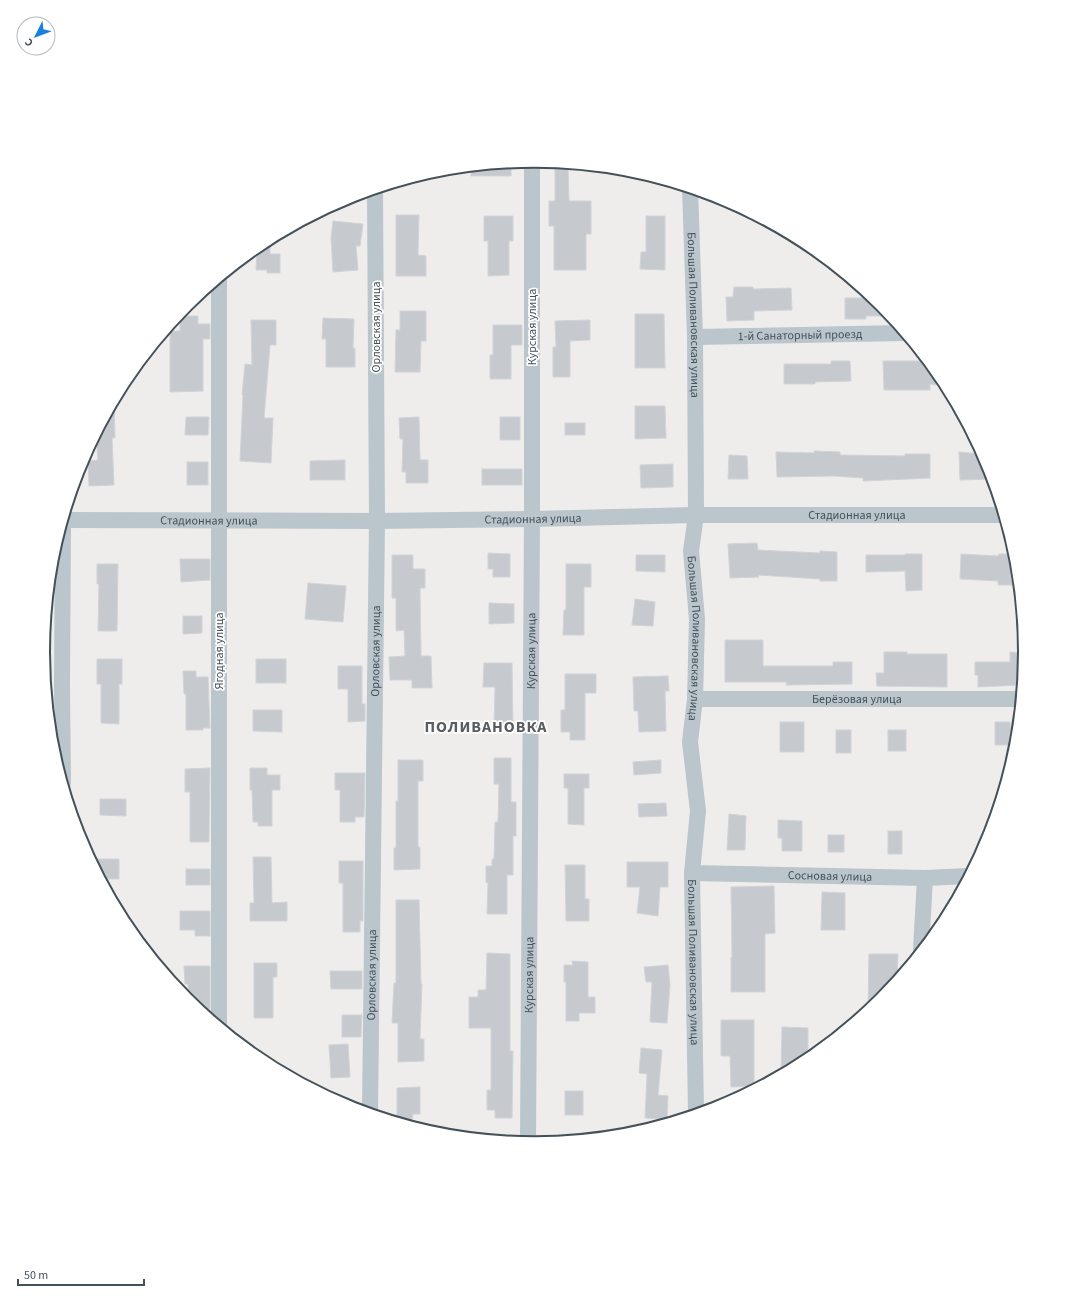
<svg xmlns="http://www.w3.org/2000/svg" width="1068" height="1303" font-family="'Source Sans 3',sans-serif">
	<style>
		.building { fill: #c6cacf; stroke: #d0d3d8 }
		.lines { fill: none; stroke-linecap: round; stroke-linejoin: round }
		.minor { stroke: #bac5cc; stroke-width: 16 }
		.labels { text-anchor: middle; stroke-width: 3.5; stroke-linejoin: round; paint-order: stroke }
		.street-label { font-size: 12px; fill: #445159; stroke: #fff }
		.district-label { font-size: 16px; font-weight: bold; letter-spacing: 1px; fill: #595d61; stroke: #fff }
		.rim { fill: none; stroke: #445159; stroke-width: 2 }
	</style>
	<rect width="100%" height="100%" fill="#efecec"/>
	<g class="building">
		<polygon points="511,163 511,176 471,176 471,167"/>
		<polygon points="555,163 568,164 569,201 591,201 591,234 586,234 586,270 554,270 554,226 549,226 549,201 555,201"/>
		<polygon points="396,215 419,215 418,255 426,256 426,276 396,276"/>
		<polygon points="484,216 513,216 513,241 509,241 509,275 488,276 488,241 484,241"/>
		<polygon points="646,216 665,216 665,270 640,269 641,252 646,252"/>
		<polygon points="333,221 363,224 360,246 356,246 358,270 333,272 331,238"/>
		<polygon points="270,239 270,254 280,254 280,273 267,273 267,270 256,270 257,247"/>
		<polygon points="734,287 753,287 753,289 791,288 792,310 754,311 754,320 727,321 726,297 733,297"/>
		<polygon points="845,298 873,298 881,304 891,316 866,316 866,319 845,319"/>
		<polygon points="400,311 426,311 426,341 421,341 420,372 395,372 396,330 400,330"/>
		<polygon points="635,314 664,314 665,368 635,368"/>
		<polygon points="180,316 198,316 198,324 210,324 210,339 203,339 203,391 170,392 170,331 180,331"/>
		<polygon points="323,318 354,319 353,348 355,348 355,367 326,367 326,339 322,339"/>
		<polygon points="251,320 276,320 276,345 270,345 264,418 273,418 271,463 240,461 243,395 242,395 245,364 252,365"/>
		<polygon points="590,320 590,340 570,341 570,377 553,377 553,347 556,347 555,321"/>
		<polygon points="493,325 522,325 522,345 511,345 511,379 490,379 490,355 493,355"/>
		<polygon points="831,361 850,361 851,381 815,382 815,384 784,384 784,364 831,364"/>
		<polygon points="883,361 928,361 936,372 936,385 930,384 930,390 884,390"/>
		<polygon points="114,400 115,438 112,438 114,485 89,486 88,461 98,460 96,434"/>
		<polygon points="635,406 665,406 666,438 635,439"/>
		<polygon points="186,417 209,417 208,435 185,435"/>
		<polygon points="419,417 420,460 428,460 428,483 406,483 406,472 402,472 403,439 400,439 399,418"/>
		<rect x="500" y="417" width="20" height="23"/>
		<rect x="565" y="423" width="20" height="12"/>
		<polygon points="814,451 840,452 840,455 905,456 905,454 930,454 930,478 863,481 863,478 834,476 777,477 776,452 814,453"/>
		<polygon points="959,452 982,454 988,464 992,479 960,480"/>
		<polygon points="729,455 747,456 748,479 728,479"/>
		<polygon points="345,460 345,480 310,480 310,461"/>
		<rect x="187" y="462" width="21" height="23"/>
		<polygon points="673,464 673,487 641,488 640,465"/>
		<rect x="482" y="469" width="40" height="16"/>
		<polygon points="757,543 758,550 820,553 820,551 837,552 837,581 820,581 820,579 758,575 759,577 730,578 728,544"/>
		<polygon points="488,553 510,554 510,577 493,577 493,569 488,569"/>
		<polygon points="905,554 922,554 922,590 906,591 905,571 866,572 866,555 905,555"/>
		<polygon points="961,554 998,556 999,554 1015,554 1018,585 998,585 998,581 960,579"/>
		<polygon points="392,555 413,555 413,569 425,569 425,588 420,588 421,656 431,656 432,688 412,688 412,680 390,680 389,657 405,656 404,630 396,631 396,598 392,598"/>
		<polygon points="636,555 665,555 665,572 636,571"/>
		<polygon points="180,559 210,559 210,580 181,582"/>
		<polygon points="97,564 118,564 117,631 98,631 99,584 97,584"/>
		<polygon points="566,564 591,564 591,587 584,587 584,635 563,635 564,610 566,610"/>
		<polygon points="308,583 346,586 343,622 305,619"/>
		<polygon points="635,599 655,602 653,626 632,625"/>
		<polygon points="489,603 514,604 514,623 489,624"/>
		<polygon points="183,616 202,616 202,633 183,634"/>
		<polygon points="725,640 763,640 763,666 833,666 833,662 852,662 852,684 786,685 787,682 725,682"/>
		<polygon points="884,652 907,652 907,654 947,654 947,687 877,686 876,673 884,673"/>
		<polygon points="1010,652 1025,653 1022,685 978,687 978,675 975,675 975,662 1010,662"/>
		<polygon points="97,659 122,659 122,684 119,684 119,724 101,723 101,684 97,684"/>
		<rect x="256" y="659" width="30" height="24"/>
		<polygon points="484,663 512,663 513,728 494,727 495,687 483,687"/>
		<polygon points="338,666 362,666 362,704 365,704 365,721 348,722 348,689 338,689"/>
		<polygon points="183,671 196,671 196,677 208,677 210,728 203,728 203,730 186,730 186,694 184,694"/>
		<polygon points="565,674 596,674 596,693 585,693 585,740 570,740 570,732 561,732 561,710 565,710"/>
		<polygon points="668,676 669,691 665,691 666,731 639,732 638,711 634,711 633,677"/>
		<polygon points="253,710 282,710 282,732 253,731"/>
		<rect x="780" y="722" width="24" height="30"/>
		<polygon points="995,722 1010,722 1011,745 995,745"/>
		<rect x="836" y="730" width="15" height="23"/>
		<rect x="888" y="730" width="18" height="21"/>
		<polygon points="494,758 511,758 511,802 516,802 516,836 513,836 513,875 507,875 507,914 487,914 488,883 486,882 486,866 492,866 492,859 494,859 495,822 498,822 499,784 494,784"/>
		<polygon points="398,760 423,760 423,781 418,781 418,847 420,847 420,869 394,870 394,848 396,848 396,801 398,801"/>
		<polygon points="661,760 661,773 634,775 633,762"/>
		<polygon points="210,768 209,842 190,842 190,792 185,792 185,769"/>
		<polygon points="250,768 267,768 267,775 280,775 280,790 272,790 272,826 258,826 258,822 253,822 252,790 250,790"/>
		<polygon points="335,773 365,773 364,817 355,817 355,822 340,822 340,790 335,790"/>
		<polygon points="564,774 589,774 589,788 584,788 584,825 568,824 568,788 564,788"/>
		<polygon points="100,799 126,799 126,816 100,815"/>
		<polygon points="666,803 667,816 639,817 638,804"/>
		<polygon points="729,814 746,816 745,850 727,850"/>
		<polygon points="778,820 802,821 802,851 782,851 782,838 778,838"/>
		<rect x="888" y="831" width="14" height="23"/>
		<rect x="828" y="835" width="16" height="17"/>
		<polygon points="253,857 271,857 272,903 287,902 287,921 250,921 250,903 254,903"/>
		<polygon points="98,859 119,859 119,879 102,879 98,872"/>
		<polygon points="339,861 363,861 363,921 360,921 360,932 343,932 343,883 339,883"/>
		<polygon points="627,862 668,862 668,887 660,887 658,916 637,913 640,887 627,887"/>
		<polygon points="565,865 585,865 585,899 589,899 589,921 566,921"/>
		<rect x="186" y="869" width="24" height="16"/>
		<polygon points="774,886 775,933 765,934 765,992 731,992 731,957 732,957 731,887"/>
		<polygon points="822,892 845,893 845,930 821,930"/>
		<polygon points="396,900 419,900 421,984 422,984 420,1039 424,1039 424,1061 398,1062 398,1023 392,1023 394,983 396,983"/>
		<polygon points="180,911 210,911 210,936 195,936 195,930 180,930"/>
		<polygon points="487,953 510,954 510,1051 513,1051 512,1118 495,1118 495,1110 487,1110 487,1090 491,1090 491,1028 469,1028 469,997 478,997 478,990 486,990"/>
		<polygon points="869,954 898,954 897,979 881,999 868,1010"/>
		<polygon points="572,961 588,962 588,997 595,997 595,1013 579,1013 579,1021 566,1021 566,982 564,982 564,965 573,965"/>
		<polygon points="254,963 277,963 277,977 273,977 273,1018 254,1018"/>
		<polygon points="668,965 670,985 667,1023 650,1022 652,982 646,982 644,967"/>
		<polygon points="184,966 210,966 210,1017 188,1000 188,984 185,984"/>
		<polygon points="330,971 362,971 362,989 331,989"/>
		<polygon points="342,1015 362,1015 361,1037 342,1037"/>
		<polygon points="721,1020 754,1020 754,1086 731,1087 730,1056 721,1056"/>
		<polygon points="782,1027 808,1028 808,1058 781,1073"/>
		<polygon points="348,1044 350,1077 331,1078 329,1045"/>
		<polygon points="641,1048 662,1050 658,1095 668,1096 667,1119 645,1118 647,1074 639,1073"/>
		<polygon points="420,1087 420,1114 413,1114 411,1125 397,1121 397,1088"/>
		<rect x="565" y="1091" width="18" height="24"/>
	</g>
	<g class="lines">
		<g class="minor">
			<path id="s1" d="M 690,188 L 695,337 L 696,515 L 691,551 L 697,619 L 695,699 L 690,742 L 698,811 L 692,873 L 696,1113"/>
			<path id="s2" d="M 695,337 L 904,333"/>
			<path id="s3" d="M 63,520 L 377,521 L 532,519 L 696,515 L 1003,515"/>
			<polyline points="63,520 62,685 63,783"/>
			<path id="s4" d="M 695,699 L 1020,699"/>
			<path id="s5" d="M 692,873 L 925,878 L 968,876"/>
			<polyline points="921,950 925,878"/>
			<polyline points="219,1025 219,278"/>
			<path id="s6" d="M 370,1112 L 377,521 L 375,189"/>
			<path id="s7" d="M 528,1142 L 532,519 L 532,161"/>
		</g>
	</g>
	<g class="labels">
		<g class="street-label">
			<text dy="4" stroke="none"><textPath href="#s1" startOffset="127">Большая Поливановская улица</textPath></text>
			<text transform="translate(376 327) rotate(-90)" y="4">Орловская улица</text>
			<text transform="translate(532 327) rotate(-90)" y="4">Курская улица</text>
			<text dy="4" stroke="none"><textPath href="#s2" startOffset="105">1-й Санаторный проезд</textPath></text>
			<text dy="4" stroke="none"><textPath href="#s3" startOffset="794">Стадионная улица</textPath></text>
			<text dy="4" stroke="none"><textPath href="#s3" startOffset="470">Стадионная улица</textPath></text>
			<text dy="4" stroke="none"><textPath href="#s3" startOffset="146">Стадионная улица</textPath></text>
			<text dy="4" stroke="none"><textPath href="#s1" startOffset="451">Большая Поливановская улица</textPath></text>
			<text transform="translate(219 651) rotate(-90)" y="4">Ягодная улица</text>
			<text dy="4" stroke="none"><textPath href="#s6" startOffset="461">Орловская улица</textPath></text>
			<text dy="4" stroke="none"><textPath href="#s7" startOffset="491">Курская улица</textPath></text>
			<text dy="4" stroke="none"><textPath href="#s4" startOffset="162">Берёзовая улица</textPath></text>
			<text dy="4" stroke="none"><textPath href="#s5" startOffset="138">Сосновая улица</textPath></text>
			<text dy="4" stroke="none"><textPath href="#s1" startOffset="776">Большая Поливановская улица</textPath></text>
			<text dy="4" stroke="none"><textPath href="#s6" startOffset="137">Орловская улица</textPath></text>
			<text dy="4" stroke="none"><textPath href="#s7" startOffset="167">Курская улица</textPath></text>
		</g>
		<g class="district-label">
			<text x="486" y="732">ПОЛИВАНОВКА</text>
		</g>
	</g>
	<path d="M0 0H1068V1303H0ZM50 652a484 484 0 1 1 968 0a484 484 0 1 1-968 0Z" fill="#fff" fill-rule="evenodd"/>
	<path class="rim" d="M50 652a484 484 0 1 1 968 0a484 484 0 1 1-968 0Z"/>
	<g transform="translate(36 36) rotate(228)"><circle r="19" fill="#ffffff" stroke="#b4b9bd"/>
	<path d="M0-3L7 15L0 10L-7 15Z" fill="#1781dd"/>
	<text y="-6" font-size="11" font-weight="bold" text-anchor="middle" fill="#445159">С</text>
	</g>
	<path d="M18 1279v6h126v-6" fill="none" stroke="#445159" stroke-width="2"/>
	<text x="24" y="1279" font-size="12" fill="#445159" stroke="#ffffff" stroke-width="3" paint-order="stroke">50 m</text>
</svg>
